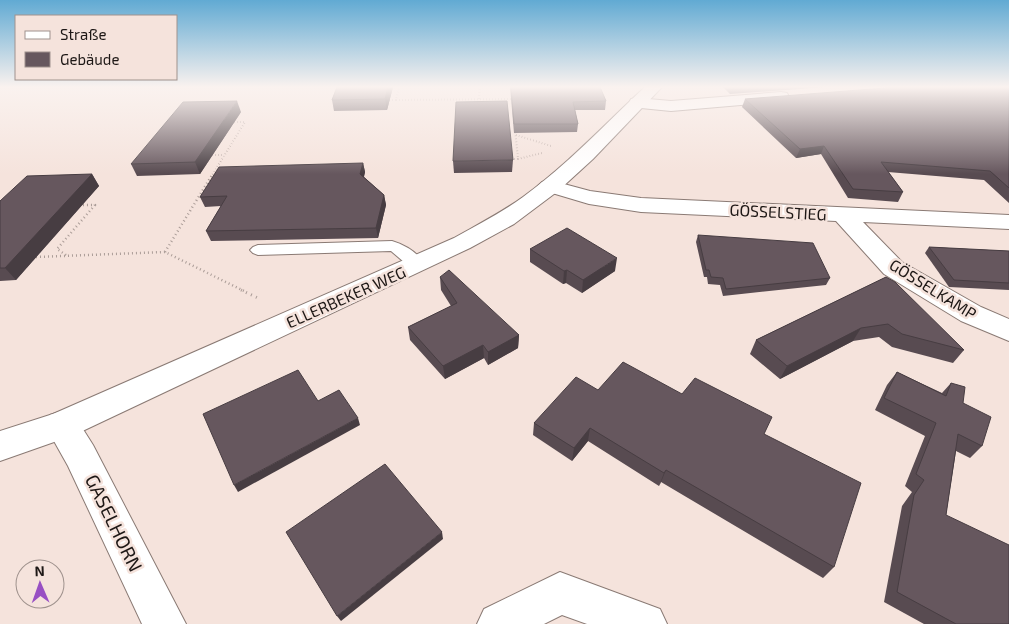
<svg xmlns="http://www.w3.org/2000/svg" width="1009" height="624" font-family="'Exo 2',sans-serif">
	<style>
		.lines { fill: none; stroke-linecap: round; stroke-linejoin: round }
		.lane-casing { stroke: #8a7a74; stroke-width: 2 }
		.street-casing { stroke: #8a7a74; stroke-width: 2 }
		.secondary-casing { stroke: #8a7a74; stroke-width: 2 }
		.path-far2 { stroke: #aa9c97; stroke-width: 2; stroke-dasharray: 0.5 2.5; stroke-linecap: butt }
		.path-far1 { stroke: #aa9c97; stroke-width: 2.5; stroke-dasharray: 1 3; stroke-linecap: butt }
		.path { stroke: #aa9c97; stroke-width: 3; stroke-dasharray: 1 4.5; stroke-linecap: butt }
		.lane { fill: #fff; fill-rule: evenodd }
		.street { fill: #fff; fill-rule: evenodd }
		.secondary { fill: #fff; fill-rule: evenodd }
		.wall { fill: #584b51 }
		.shaded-wall { fill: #473d42 }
		.building { fill: #66575e; stroke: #473d42 }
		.labels { text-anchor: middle; stroke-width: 5; stroke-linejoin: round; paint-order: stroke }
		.street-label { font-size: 16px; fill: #1e1816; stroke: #f5e3dc }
		.near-street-label { font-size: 19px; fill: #1e1816; stroke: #f5e3dc }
	</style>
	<rect width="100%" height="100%" fill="#f5e3dc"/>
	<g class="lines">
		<g class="lane-casing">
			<path id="lane" d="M 392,241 C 405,245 417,252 425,264 L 423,268 L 411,268 L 391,251 L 258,255 L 253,253 L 250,250 L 253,247 L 258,245 Z"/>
		</g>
		<g class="street-casing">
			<g id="street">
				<polygon points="781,92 787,93 789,97 787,101 671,111 631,107 629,103 631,99 637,98 671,101"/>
				<polygon points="549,180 590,191 641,198 1009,215 1009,229 863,222 902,262 981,307 1009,319 1009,341 961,321 884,274 836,221 641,212 589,204 542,190 538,186 542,182"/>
				<polygon points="62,411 74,415 93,445 186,624 142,624 68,466 45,425 50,415"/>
				<polygon points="560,572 660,609 667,624 587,624 562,615 544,624 477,624 484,609"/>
			</g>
		</g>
		<g class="secondary-casing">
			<path id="secondary" d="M 645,87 L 662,87 L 593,159 L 558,191 L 514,224 L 470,248 L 74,435 L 0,461 L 0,431 L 53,414 L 454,238 C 477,225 501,213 523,197 C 567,165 605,124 645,87 Z"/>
		</g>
		<g class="path-far2">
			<polyline points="479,99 480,87"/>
			<polyline points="389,100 396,100 399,87"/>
			<polyline points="396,100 512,99 512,103"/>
			<polyline points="516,135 551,146"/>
			<polyline points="212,155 224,155"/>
			<polyline points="511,159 518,159 515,129"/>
			<polyline points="518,159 542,153"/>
			<polyline points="211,177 245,122 234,122"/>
		</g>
		<g class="path-far1">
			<polyline points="165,252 212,175"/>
			<polyline points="66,255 57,249 95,205 82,205"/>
			<polyline points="36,257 165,252 244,291"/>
		</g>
		<polyline class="path" points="241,290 260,299"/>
		<use href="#lane" class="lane"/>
		<use href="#street" class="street"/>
		<use href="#secondary" class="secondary"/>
	</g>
	<g class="wall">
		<polygon points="337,87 393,87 387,110 334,111 332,100"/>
		<polygon points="510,87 600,87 606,101 605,110 575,110 578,124 577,132 514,133"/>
		<polygon points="723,87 827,87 730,94"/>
		<polygon points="1009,87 1009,203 984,180 888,172 903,192 898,202 848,198 821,154 796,158 742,107 745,99"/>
		<polygon points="241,112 200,174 137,176 131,164"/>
		<polygon points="513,160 512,172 454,173 453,161"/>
		<polygon points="363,163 365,172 364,177 384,195 386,205 378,238 211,241 206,231 221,206 205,207 200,197"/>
		<polygon points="92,174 99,186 16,280 0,281 0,201"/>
		<polygon points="698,235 830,278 826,285 723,296 720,285 708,284 707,277 704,277 696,242"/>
		<polygon points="929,247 1009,251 1009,290 949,287 925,253"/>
		<polygon points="530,249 615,271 582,293 566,283 563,284 530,262"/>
		<polygon points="440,277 519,335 518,348 488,365 484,358 445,379 410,340 408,327 451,306 441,290"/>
		<polygon points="886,277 964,350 953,363 892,347 879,337 853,341 780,379 750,354 756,340"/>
		<polygon points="897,372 942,393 951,383 963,403 982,446 970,458 956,451 946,515 1009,624 924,624 884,602 902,506 912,492 905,486 925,436 875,410 887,385"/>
		<polygon points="598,390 682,394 764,434 834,567 823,578 661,482 659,486 588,441 572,461 533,435 534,423"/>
	</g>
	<g class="shaded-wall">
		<polygon points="388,87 393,87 387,110 385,99"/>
		<polygon points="237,101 241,112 200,174 195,162"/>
		<polygon points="824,146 821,154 796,158 800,149"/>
		<polygon points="363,163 365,172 362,183 360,174"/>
		<polygon points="92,174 99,186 16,280 5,268"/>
		<polygon points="384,195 386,205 378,238 376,228"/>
		<polygon points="617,258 615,271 582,293 583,280"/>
		<polygon points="567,270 566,283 563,284 564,271"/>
		<polygon points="861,328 853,341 780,379 787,366"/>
		<polygon points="519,335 518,348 488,365 488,352"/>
		<polygon points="483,345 484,358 445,379 443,366"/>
		<polygon points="358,418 360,425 238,492 234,485"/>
		<polygon points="590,428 588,441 572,461 574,448"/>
		<polygon points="666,470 661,482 659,486 664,473"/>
		<polygon points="442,532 443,539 341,621 337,616"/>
	</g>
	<g class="building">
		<polygon points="337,87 388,87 385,99 332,100"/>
		<polygon points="511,87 600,87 606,101 573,102 578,124 514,124"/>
		<polygon points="897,87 1009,87 1009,188 990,171 881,162 903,192 853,189 824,146 800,149 745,99"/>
		<polygon points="237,101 195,162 131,164 183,102"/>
		<polygon points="507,101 513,160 453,161 456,102"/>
		<polygon points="363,163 360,174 384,195 376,228 206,231 227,196 200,197 219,167"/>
		<polygon points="92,174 5,268 0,268 0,201 27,176"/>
		<polygon points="567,228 617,258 583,280 567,270 564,271 530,249"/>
		<polygon points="698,235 813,243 830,278 726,289 723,278 711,277 709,270 706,270"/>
		<polygon points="929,247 1009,251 1009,283 954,280"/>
		<polygon points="449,270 519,335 488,352 483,345 443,366 408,327 457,303 440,277"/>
		<polygon points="886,277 895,282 964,350 902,334 888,324 861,328 787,366 756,340"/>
		<polygon points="623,362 682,394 695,378 772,417 764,434 861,483 834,567 666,470 664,473 590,428 574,448 534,423 576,377 598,390"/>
		<polygon points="298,370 318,401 339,390 358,418 234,485 203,414"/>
		<polygon points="897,372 946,396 951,383 965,387 963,403 991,417 982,446 958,434 946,515 1009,545 1009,624 956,624 897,592 914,495 924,480 916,474 936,423 884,398"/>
		<polygon points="385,464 442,532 337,616 286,532"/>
	</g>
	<linearGradient id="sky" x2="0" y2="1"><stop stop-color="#61aad3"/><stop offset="0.5" stop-color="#faf2ef"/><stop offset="1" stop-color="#faf2ef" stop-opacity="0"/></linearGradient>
	<rect width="1009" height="174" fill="url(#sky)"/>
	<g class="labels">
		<g class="street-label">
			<text transform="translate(778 212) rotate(3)" y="6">GÖSSELSTIEG</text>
			<text transform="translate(933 289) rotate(32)" y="6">GÖSSELKAMP</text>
			<text transform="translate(346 297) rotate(-24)" y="6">ELLERBEKER WEG</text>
		</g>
		<g class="near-street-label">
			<text transform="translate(114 523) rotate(64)" y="7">GASELHORN</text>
		</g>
	</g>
	<rect x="15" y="15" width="162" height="65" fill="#f5e3dc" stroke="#9f928d"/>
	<rect x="25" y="31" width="25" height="8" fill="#ffffff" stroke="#9f928d"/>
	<text x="60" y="40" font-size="15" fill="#1e1816">Straße</text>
	<rect x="25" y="52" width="25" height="15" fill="#66575e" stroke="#9f928d"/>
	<text x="60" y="65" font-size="15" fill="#1e1816">Gebäude</text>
	<g transform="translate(40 584) rotate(358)"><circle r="24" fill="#f5e3dc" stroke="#9f928d"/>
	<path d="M0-4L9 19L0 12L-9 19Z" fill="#9850c3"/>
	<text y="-8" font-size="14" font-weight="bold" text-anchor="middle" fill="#1e1816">N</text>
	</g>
</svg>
